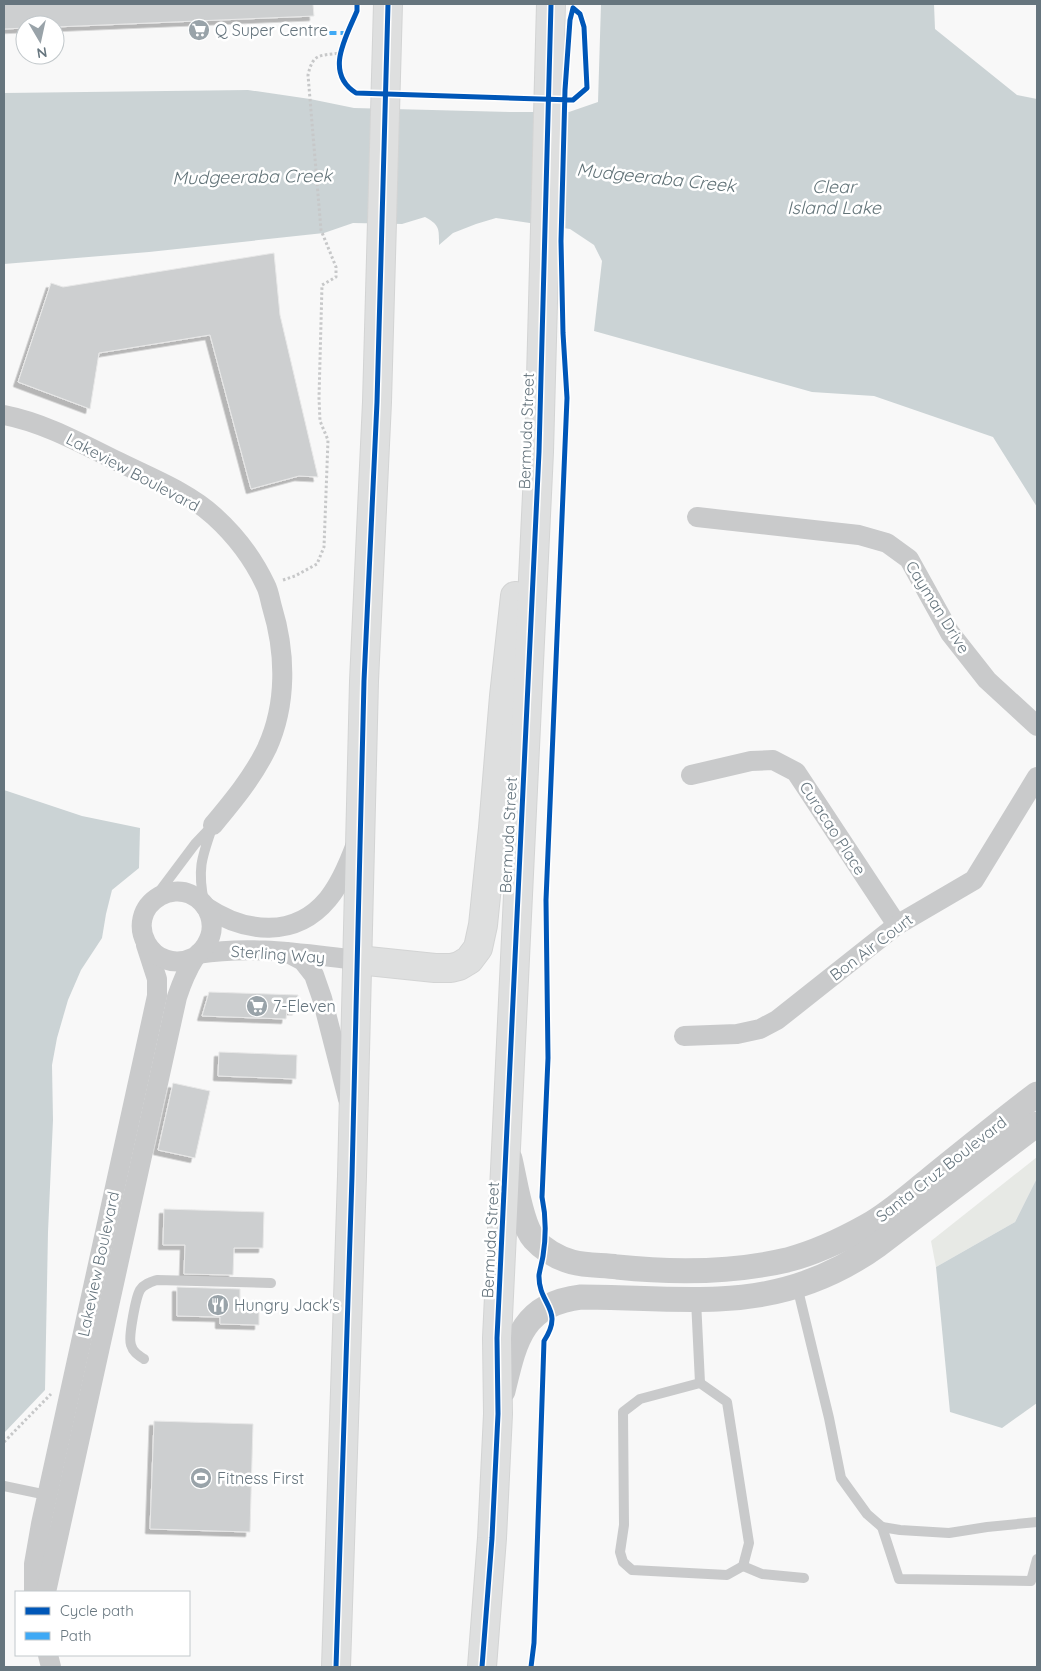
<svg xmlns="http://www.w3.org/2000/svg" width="1041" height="1671" font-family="Quicksand,sans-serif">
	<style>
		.green { fill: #e7e9e5 }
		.water { fill: #cbd3d5 }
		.building { fill: #cdcfd0; stroke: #e8e8e8; filter: url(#shadow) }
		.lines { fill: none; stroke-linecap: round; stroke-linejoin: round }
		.primary-casing { stroke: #d3d4d4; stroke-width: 30 }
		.path { stroke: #c7c8c9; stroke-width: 3; stroke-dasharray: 2.5 2.5; stroke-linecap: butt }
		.service { stroke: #c9cacb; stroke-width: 10 }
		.minor { stroke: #c9cacb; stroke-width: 20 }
		.tertiary { stroke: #c9cacb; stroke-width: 25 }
		.primary { stroke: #dedfdf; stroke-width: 28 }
		.quiet { stroke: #3fa9f5; stroke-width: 4; stroke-dasharray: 8 4; stroke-linecap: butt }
		.cycleway-casing { stroke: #fff; stroke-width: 8 }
		.cycleway { stroke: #0057b8; stroke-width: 5 }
		.labels { text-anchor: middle; stroke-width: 5; stroke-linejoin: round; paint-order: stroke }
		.poi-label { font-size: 16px; fill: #66757e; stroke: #fff; text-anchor: start }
		.street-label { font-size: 16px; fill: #66757e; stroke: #fff }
		.water-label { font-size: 18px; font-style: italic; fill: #627378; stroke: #fff }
	</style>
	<defs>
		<filter id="shadow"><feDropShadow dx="-4.5" dy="4.5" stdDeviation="0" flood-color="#0004"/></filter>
	</defs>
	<rect width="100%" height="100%" fill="#f8f8f8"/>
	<polygon class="green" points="1037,1157 1037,1178 1015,1222 936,1267 931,1241"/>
	<g class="water">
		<path d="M 601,4 L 934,4 L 935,29 L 1017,95 L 1037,99 L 1037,507 L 993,437 L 874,396 L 812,392 L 594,331 L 602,261 L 594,245 L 570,229 L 496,218 L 476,224 L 453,233 L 439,245 C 439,229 440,225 425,217 L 402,224 L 353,223 L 324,233 L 149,252 L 4,264 L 4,93 L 248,90 L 310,99 L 354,108 L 512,112 L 569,112 L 598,102 Z"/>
		<polygon points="4,790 82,816 140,828 139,868 112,890 106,914 102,938 81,970 68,1000 57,1038 52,1065 53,1120 48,1232 45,1390 4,1433"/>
		<polygon points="1037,1178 1037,1403 1002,1428 950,1412 936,1267 1015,1222"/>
	</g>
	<g class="building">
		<polygon points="4,4 313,4 314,16 55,27 55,25 25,25 25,28 4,29"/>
		<polygon points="274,253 280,315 318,477 299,476 251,489 210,335 99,353 90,409 18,382 51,283 63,287"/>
		<polygon points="209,992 298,995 297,1010 287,1010 286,1019 202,1016"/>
		<polygon points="219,1052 297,1055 296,1079 218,1076"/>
		<polygon points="173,1083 210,1091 195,1158 158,1150"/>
		<polygon points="164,1209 264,1212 263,1248 234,1248 233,1275 184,1274 185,1245 163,1245"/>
		<polygon points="177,1287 240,1289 240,1303 259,1304 259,1325 220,1324 220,1317 177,1316"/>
		<polygon points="154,1421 253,1424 250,1532 150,1529"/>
	</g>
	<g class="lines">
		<g class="primary-casing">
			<g id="primary">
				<polyline points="358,960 435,968 451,968 459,966 469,960 478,948 483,925 493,828 504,696 515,596"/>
				<polyline points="336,1667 352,1176 364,681 377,402 388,4"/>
				<polyline points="482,1667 492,1538 498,1414 497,1338 539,452 551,4"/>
			</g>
		</g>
		<g class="path">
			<path d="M 283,580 L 295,576 L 317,564 L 324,547 L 328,440 L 320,421 L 319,398 L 322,285 L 336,277 L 336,267 L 321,230 L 308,75 C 313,53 319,56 340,53"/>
			<polyline points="4,1442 51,1394"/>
		</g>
		<g class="service">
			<path d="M 159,892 L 195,844 L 213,825 C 202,857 197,868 204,902"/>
			<polyline points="797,1286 829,1418 841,1478 867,1514 882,1527 899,1579 1031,1581 1037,1559"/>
			<polyline points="696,1300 700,1383"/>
			<path d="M 144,1359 C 138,1355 133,1352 131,1345 C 128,1337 136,1297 140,1290 C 144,1284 151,1282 157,1280 L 271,1283"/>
			<polygon points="700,1383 727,1402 749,1543 743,1566 727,1575 632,1570 623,1562 620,1552 624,1525 623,1412 640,1399"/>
			<polyline points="4,1486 47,1495"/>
			<polyline points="882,1527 900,1530 949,1533 987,1527 1037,1522"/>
			<polyline points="743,1566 762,1574 804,1578"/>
		</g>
		<g class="minor">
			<path d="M 4,415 C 45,423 82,444 119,462 C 151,478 188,492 214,516 C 235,535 254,560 266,586 C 269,592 270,600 272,607 C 286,653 287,704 267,748 C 253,777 233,801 213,825"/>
			<polyline points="697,517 859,535 887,543 909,559 950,633 987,680 1037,726"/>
			<polyline points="691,775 751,761 773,760 796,772 897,925"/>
			<path d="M 206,907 C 245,933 295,939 328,899 C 341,883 349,863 356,844"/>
			<polyline points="286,952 303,961 314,975 322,998 348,1099"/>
			<path d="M 198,954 C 254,945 302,954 358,960"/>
			<polyline points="684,1036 737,1034 760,1029 777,1020 897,925 974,880 1037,777"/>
			<polyline points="34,1592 34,1564 41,1524 157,996 157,979 146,945"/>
			<path d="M 46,1592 L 177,997 C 181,985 187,970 194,959 C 197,954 203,951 206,945 C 218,926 210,903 190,894 C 181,890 169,891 160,896 C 120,919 152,978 195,957"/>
			<polyline points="48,1655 51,1667"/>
		</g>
		<g class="tertiary">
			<path d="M 510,1159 C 515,1179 521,1225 534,1239 C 544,1250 558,1258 572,1262 C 587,1266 603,1265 617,1267 C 674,1273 731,1273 787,1260 C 814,1253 842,1240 867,1226 C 890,1213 910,1195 930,1179 C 966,1150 1001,1121 1037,1094"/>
			<path d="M 503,1391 C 515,1341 522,1304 581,1297 C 627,1297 672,1301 718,1299 C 776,1297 831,1279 878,1245 L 1037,1124"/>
		</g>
		<use href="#primary" class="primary"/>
		<polyline class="quiet" points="318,27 329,33 343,33 347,35"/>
		<g class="cycleway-casing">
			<g id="cycleway">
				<path d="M 357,4 L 357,11 C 346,37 324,73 356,93 L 573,100 L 587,88 L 584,27 L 580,14 L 573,8 L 570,20 L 565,90 L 561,241 L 563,333 L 567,398 L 546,900 L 548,1058 L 542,1197 C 546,1216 546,1237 543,1256 C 542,1262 540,1269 539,1275 C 538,1305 565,1309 544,1341 L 534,1643 L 531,1667"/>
				<polyline points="336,1667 352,1176 364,681 377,402 388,4"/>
				<polyline points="482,1667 492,1538 498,1414 497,1338 539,452 551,4"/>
			</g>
		</g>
		<use href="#cycleway" class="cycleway"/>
	</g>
	<defs>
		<g id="supermarket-disc" transform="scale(1.125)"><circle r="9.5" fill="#99a3a9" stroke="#fff"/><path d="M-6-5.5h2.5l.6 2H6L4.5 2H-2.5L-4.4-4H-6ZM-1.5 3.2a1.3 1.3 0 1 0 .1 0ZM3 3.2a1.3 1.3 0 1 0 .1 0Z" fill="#fff"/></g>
		<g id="restaurant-disc" transform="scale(1.125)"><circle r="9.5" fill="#99a3a9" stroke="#fff"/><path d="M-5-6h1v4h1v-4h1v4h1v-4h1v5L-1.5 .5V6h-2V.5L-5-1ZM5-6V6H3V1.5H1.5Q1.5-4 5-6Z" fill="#fff"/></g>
		<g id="stadium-disc" transform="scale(1.125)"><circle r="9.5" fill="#99a3a9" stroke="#fff"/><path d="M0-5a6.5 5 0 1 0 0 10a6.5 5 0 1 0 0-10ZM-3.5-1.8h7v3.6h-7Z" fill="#fff"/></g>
	</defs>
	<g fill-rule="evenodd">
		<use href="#supermarket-disc" x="199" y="30"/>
		<use href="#supermarket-disc" x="257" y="1006"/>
		<use href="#restaurant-disc" x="218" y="1305"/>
		<use href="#stadium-disc" x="201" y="1478"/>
	</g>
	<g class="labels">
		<g class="poi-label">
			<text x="215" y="36">Q Super Centre</text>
			<text x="273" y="1012">7-Eleven</text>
			<text x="234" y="1311">Hungry Jack's</text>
			<text x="217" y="1484">Fitness First</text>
		</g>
		<g class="street-label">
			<text transform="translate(526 431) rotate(-88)" y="6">Bermuda Street</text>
			<text transform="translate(133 472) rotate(28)" y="6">Lakeview Boulevard</text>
			<text transform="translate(938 607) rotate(58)" y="6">Cayman Drive</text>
			<text transform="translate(833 828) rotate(57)" y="6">Curacao Place</text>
			<text transform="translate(508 835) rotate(-87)" y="6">Bermuda Street</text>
			<text transform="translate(871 947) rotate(-37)" y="6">Bon Air Court</text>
			<text transform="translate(278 954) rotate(4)" y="6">Sterling Way</text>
			<text transform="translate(941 1169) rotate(-38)" y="6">Santa Cruz Boulevard</text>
			<text transform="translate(490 1240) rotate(-87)" y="6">Bermuda Street</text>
			<text transform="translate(98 1264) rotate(-78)" y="6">Lakeview Boulevard</text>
		</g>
		<g class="water-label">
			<text transform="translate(252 177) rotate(-1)" y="6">Mudgeeraba Creek</text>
			<text transform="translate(656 178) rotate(6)" y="6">Mudgeeraba Creek</text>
			<text x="834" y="193">Clear<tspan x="834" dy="21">Island Lake</tspan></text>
		</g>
	</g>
	<rect width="1041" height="1671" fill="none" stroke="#66757e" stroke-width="10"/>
	<rect x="15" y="1591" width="175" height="65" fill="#ffffff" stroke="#c2c8cb"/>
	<rect x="25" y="1607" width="25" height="8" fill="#0057b8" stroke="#c2c8cb"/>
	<text x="60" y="1616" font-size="15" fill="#66757e">Cycle path</text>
	<rect x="25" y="1632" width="25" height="8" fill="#3fa9f5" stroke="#c2c8cb"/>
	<text x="60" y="1641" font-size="15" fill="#66757e">Path</text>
	<g transform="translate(40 40) rotate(171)"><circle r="24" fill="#ffffff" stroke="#c2c8cb"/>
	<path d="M0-4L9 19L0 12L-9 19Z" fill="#99a3a9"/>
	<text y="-8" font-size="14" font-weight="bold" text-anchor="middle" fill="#66757e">N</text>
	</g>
</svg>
